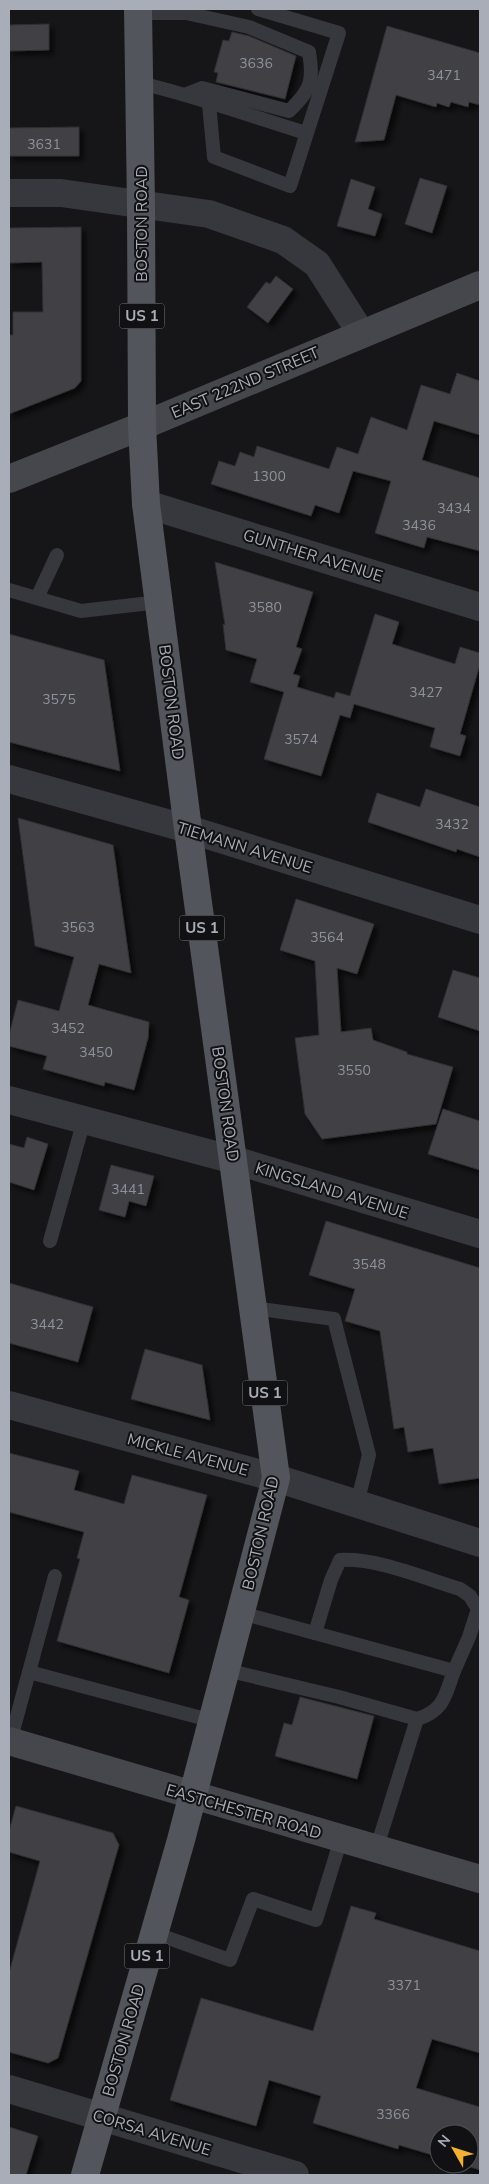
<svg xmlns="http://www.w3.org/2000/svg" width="489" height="2184" font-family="'Nunito Sans',sans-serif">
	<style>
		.building { fill: #404145; stroke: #303034; filter: url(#shadow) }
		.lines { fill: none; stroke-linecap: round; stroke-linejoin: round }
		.lane { stroke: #37383d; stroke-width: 14 }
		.street { stroke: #37383d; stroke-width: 28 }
		.secondary { stroke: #45474d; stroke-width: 28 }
		.primary { stroke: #53555c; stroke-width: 28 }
		.labels { text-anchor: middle; stroke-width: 4; stroke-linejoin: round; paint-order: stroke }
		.number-label { font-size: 14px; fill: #8e929b }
		.shield { fill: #111113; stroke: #7b7e86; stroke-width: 1 }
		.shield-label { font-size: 15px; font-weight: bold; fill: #a8adb8 }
		.street-label { font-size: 16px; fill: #a8adb8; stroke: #111113 }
	</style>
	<defs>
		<filter id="shadow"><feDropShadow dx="4.5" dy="4.5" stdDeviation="2.5" flood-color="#0009"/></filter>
	</defs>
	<rect width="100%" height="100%" fill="#161618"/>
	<g class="building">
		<polygon points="49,24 49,50 9,51 9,25"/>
		<polygon points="387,26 480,53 480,105 469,102 468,107 451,102 449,107 437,103 436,107 396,95 384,140 355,142"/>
		<polygon points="232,32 249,36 296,56 285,99 216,82 218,73 214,72 223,40 229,41"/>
		<polygon points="79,127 79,156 9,156 9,128"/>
		<polygon points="420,178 447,186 432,233 405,224"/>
		<polygon points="351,179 375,187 368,209 382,214 375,236 337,226"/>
		<polygon points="81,227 81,381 75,388 9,414 9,335 13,335 13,312 43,312 42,262 9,263 9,228"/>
		<polygon points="276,276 293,289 268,323 247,307 266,282 270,284"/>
		<polygon points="457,373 480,381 480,435 434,421 422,460 480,478 480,551 427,537 424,548 375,533 391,481 353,471 339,513 315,505 311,516 211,484 219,461 235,466 240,452 254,457 257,446 329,469 337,447 358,454 371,417 407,430 421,385 450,394"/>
		<polygon points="215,562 313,592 296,647 302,649 293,674 300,676 297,687 334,698 336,692 350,696 375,614 399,622 392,644 455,664 460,647 480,653 480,664 460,734 466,736 460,756 430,747 435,728 354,704 350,718 340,715 321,776 264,759 284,692 250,682 257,659 226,650 223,624 225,625"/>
		<polygon points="9,634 104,660 120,771 9,742"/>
		<polygon points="426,789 480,807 480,857 457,849 456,852 368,822 377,793 420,807"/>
		<polygon points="18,818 113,845 131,973 99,964 88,1005 149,1022 148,1038 134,1090 105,1082 104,1086 43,1069 47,1056 9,1046 9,1035 18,1000 59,1011 74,957 35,946"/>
		<polygon points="296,899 374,924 357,974 337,968 341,1032 371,1028 373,1040 407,1052 407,1054 453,1067 436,1124 322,1139 305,1114 295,1038 319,1035 315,961 280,950"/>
		<polygon points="453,970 480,978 480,1031 438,1017"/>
		<polygon points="443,1109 480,1121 480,1170 428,1154"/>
		<polygon points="27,1137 48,1144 34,1190 9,1182 9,1144 24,1148"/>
		<polygon points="111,1165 154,1176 146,1206 129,1201 125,1217 99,1210"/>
		<polygon points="326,1221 480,1268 480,1478 439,1484 433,1448 408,1452 404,1427 394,1429 380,1331 345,1321 355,1289 309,1275"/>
		<polygon points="9,1283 93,1307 78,1362 9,1343"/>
		<polygon points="145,1349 202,1365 210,1420 131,1399"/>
		<polygon points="9,1453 79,1471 74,1490 124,1504 132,1475 207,1495 179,1597 189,1600 169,1673 57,1641 80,1559 77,1558 84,1532 9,1512"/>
		<polygon points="300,1697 374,1716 357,1779 275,1756 284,1723 292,1725"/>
		<polygon points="16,1806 113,1833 119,1845 58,2058 48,2063 9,2052 9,1973 40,1861 9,1852 9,1831"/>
		<polygon points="351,1906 376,1913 374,1919 480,1951 480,2053 432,2039 416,2088 480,2107 480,2170 461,2164 469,2164 469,2134 439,2134 439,2157 399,2145 398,2149 313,2123 321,2096 269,2080 256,2126 170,2100 201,1998 313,2031"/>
		<polygon points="9,2127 38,2136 26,2175 9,2175"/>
	</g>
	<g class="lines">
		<g class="lane">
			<path d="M 138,13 L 186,13 L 249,27 L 309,52 C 314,81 311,90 289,111 L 202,88 L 187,94"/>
			<path d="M 140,83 C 196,96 250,116 306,133"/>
			<polyline points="209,104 214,157 290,186 339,33 258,9"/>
			<polyline points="9,590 81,611 159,602"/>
			<polyline points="37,598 57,555"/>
			<polyline points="50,1241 84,1120"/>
			<polyline points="253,1308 334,1319 369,1455 357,1504"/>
			<path d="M 315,1633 L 331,1580 L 340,1560 C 378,1558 423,1578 460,1589 L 470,1596 L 478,1609 L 469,1637 L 454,1671"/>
			<path d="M 226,1670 L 339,1697 L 417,1719 C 445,1710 445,1695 454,1671 L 241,1613"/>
			<polyline points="29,1672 213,1721"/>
			<polyline points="10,1742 55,1576"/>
			<polyline points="376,1850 417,1719"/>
			<polyline points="154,1933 230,1960 253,1899 316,1920 341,1839"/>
		</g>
		<g class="street">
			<polyline points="9,193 61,193 209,214 283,240 317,264 361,333"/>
			<polyline points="146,504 480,607"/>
			<polyline points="9,779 188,829 480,920"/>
			<polyline points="9,1100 234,1160 480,1234"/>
			<polyline points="9,1405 276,1478 480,1543"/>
			<polyline points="9,2089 295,2175"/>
		</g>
		<g class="secondary">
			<polyline points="9,479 142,426 480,285"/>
			<polyline points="9,1741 480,1879"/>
		</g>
		<polyline class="primary" points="85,2175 181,1840 276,1478 188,829 146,504 142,426 141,206 138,9"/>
	</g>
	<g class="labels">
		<g class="number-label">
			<text x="256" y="68">3636</text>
			<text x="444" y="80">3471</text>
			<text x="44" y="149">3631</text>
			<text x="269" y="481">1300</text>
			<text x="454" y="513">3434</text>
			<text x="419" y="530">3436</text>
			<text x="265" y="612">3580</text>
			<text x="426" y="697">3427</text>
			<text x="59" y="704">3575</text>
			<text x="301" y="744">3574</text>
			<text x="452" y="829">3432</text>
			<text x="78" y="932">3563</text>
			<text x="327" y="942">3564</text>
			<text x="68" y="1033">3452</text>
			<text x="96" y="1057">3450</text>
			<text x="354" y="1075">3550</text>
			<text x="128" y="1194">3441</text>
			<text x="369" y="1269">3548</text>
			<text x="47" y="1329">3442</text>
			<text x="404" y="1990">3371</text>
			<text x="393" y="2119">3366</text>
		</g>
		<g class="shield">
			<rect x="119.5" y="303.5" width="45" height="25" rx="4"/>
			<rect x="179.5" y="915.5" width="45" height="25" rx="4"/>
			<rect x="242.5" y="1380.5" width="45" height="25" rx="4"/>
			<rect x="124.5" y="1943.5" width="45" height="25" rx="4"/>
		</g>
		<g class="shield-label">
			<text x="142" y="321">US 1</text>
			<text x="202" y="933">US 1</text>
			<text x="265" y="1398">US 1</text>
			<text x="147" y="1961">US 1</text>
		</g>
		<g class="street-label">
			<text transform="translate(141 224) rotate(-90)" y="6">BOSTON ROAD</text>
			<text transform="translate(245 382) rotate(-23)" y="6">EAST 222ND STREET</text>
			<text transform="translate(313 555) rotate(17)" y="6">GUNTHER AVENUE</text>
			<text transform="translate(172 702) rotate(83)" y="6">BOSTON ROAD</text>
			<text transform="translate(245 847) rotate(17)" y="6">TIEMANN AVENUE</text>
			<text transform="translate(226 1104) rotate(82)" y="6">BOSTON ROAD</text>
			<text transform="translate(332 1190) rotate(17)" y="6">KINGSLAND AVENUE</text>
			<text transform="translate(188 1454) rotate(15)" y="6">MICKLE AVENUE</text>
			<text transform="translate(260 1533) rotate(-77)" y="6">BOSTON ROAD</text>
			<text transform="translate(244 1811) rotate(16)" y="6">EASTCHESTER ROAD</text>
			<text transform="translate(123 2040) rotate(-74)" y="6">BOSTON ROAD</text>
			<text transform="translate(152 2132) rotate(17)" y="6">CORSA AVENUE</text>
		</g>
	</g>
	<rect width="489" height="2184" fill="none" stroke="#a8adb8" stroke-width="20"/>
	<g transform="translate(454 2149) rotate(309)"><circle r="24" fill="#111113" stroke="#4d4f55"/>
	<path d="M0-4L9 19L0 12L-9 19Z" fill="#f2b134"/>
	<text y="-8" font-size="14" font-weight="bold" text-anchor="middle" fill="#a8adb8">N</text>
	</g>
</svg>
